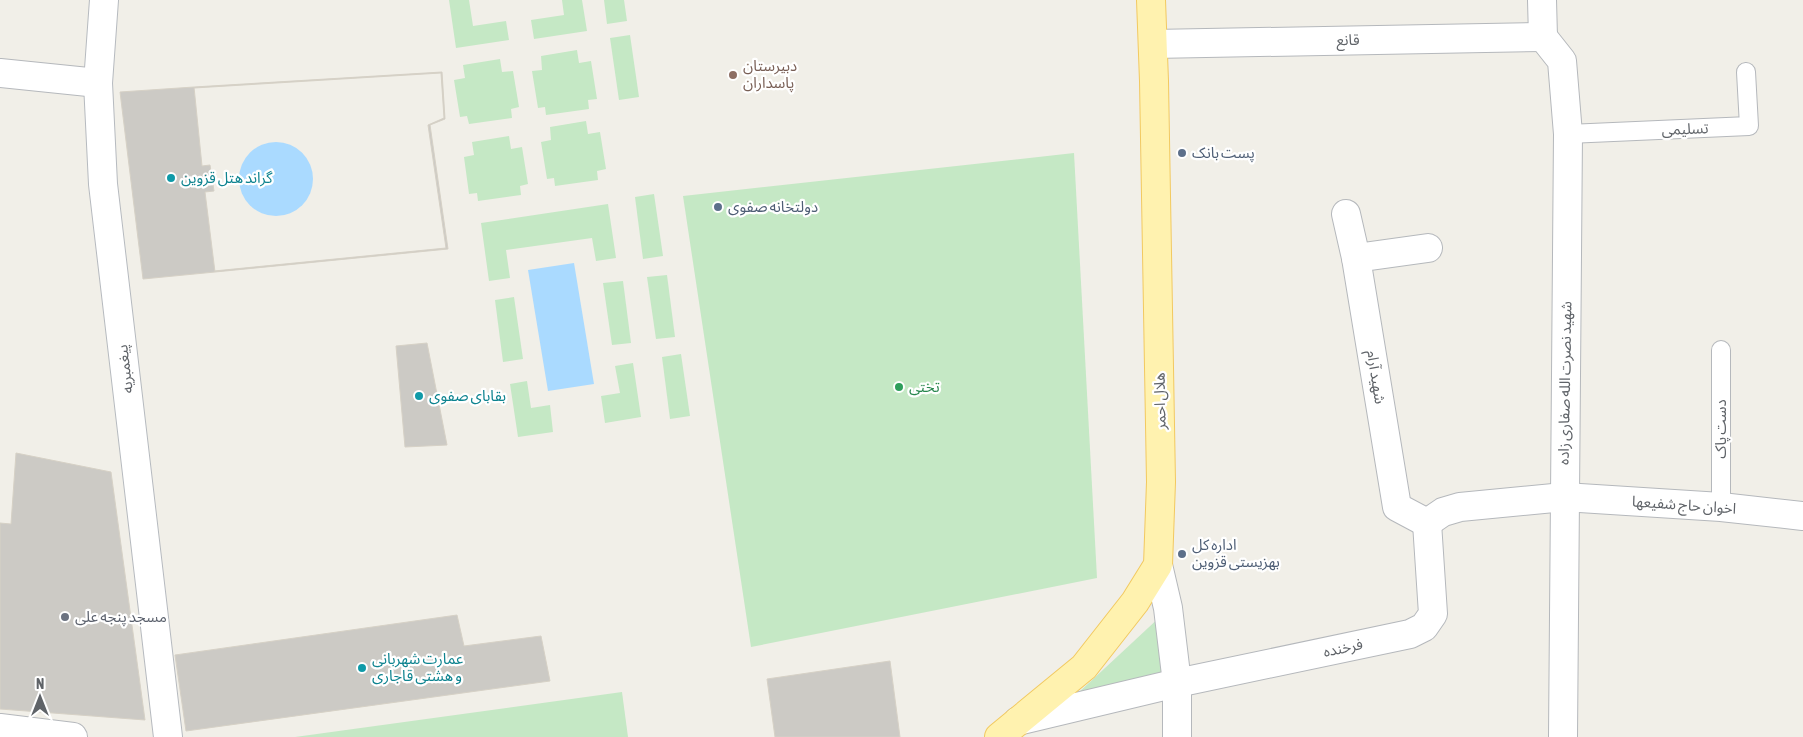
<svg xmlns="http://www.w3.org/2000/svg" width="1803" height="737" font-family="'Asap Condensed','Noto Sans Arabic',sans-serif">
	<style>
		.green { fill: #c5e8c5 }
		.water { fill: #aadaff }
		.building { fill: #cccac5; stroke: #d6d1c6 }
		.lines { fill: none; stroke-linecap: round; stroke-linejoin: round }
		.service-casing { stroke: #b5b8bc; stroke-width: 20 }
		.minor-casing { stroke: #b5b8bc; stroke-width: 30 }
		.secondary-casing { stroke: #b6babf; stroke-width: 30 }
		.primary-casing { stroke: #f2c960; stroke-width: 30 }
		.service { stroke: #fff; stroke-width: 18 }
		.minor { stroke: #fff; stroke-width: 28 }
		.secondary { stroke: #fff; stroke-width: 28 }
		.primary { stroke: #fff2af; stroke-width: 28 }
		.education-dot { fill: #8d6e63; stroke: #fff; stroke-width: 2 }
		.service-dot { fill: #5c6f8a; stroke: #fff; stroke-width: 2 }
		.culture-dot { fill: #0f9aa8; stroke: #fff; stroke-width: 2 }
		.leisure-dot { fill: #2e9e5b; stroke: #fff; stroke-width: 2 }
		.worship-dot { fill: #6b7280; stroke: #fff; stroke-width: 2 }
		.labels { text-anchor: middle; stroke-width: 4.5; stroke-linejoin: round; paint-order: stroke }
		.street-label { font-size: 15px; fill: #5f6368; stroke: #fff }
		.education-label { font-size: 15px; fill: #785e54; stroke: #fff; text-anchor: start }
		.service-label { font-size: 15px; fill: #4e5e75; stroke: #fff; text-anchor: start }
		.culture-label { font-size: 15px; fill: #0d838f; stroke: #fff; text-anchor: start }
		.leisure-label { font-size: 15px; fill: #27864d; stroke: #fff; text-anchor: start }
		.worship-label { font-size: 15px; fill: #5b616d; stroke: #fff; text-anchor: start }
	</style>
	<rect width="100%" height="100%" fill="#f1efe8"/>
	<g class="green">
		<polygon points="449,0 469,0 473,26 506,21 509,40 456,48"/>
		<polygon points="562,0 582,0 587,31 534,39 531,20 564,15"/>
		<polygon points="604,0 624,0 627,21 607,24"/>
		<polygon points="630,35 639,97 619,100 610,38"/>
		<polygon points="577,50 579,63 591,61 597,99 588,100 589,109 546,115 545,107 538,108 532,71 542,70 541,56"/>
		<polygon points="500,59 502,72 513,71 519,107 511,109 512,118 469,124 467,116 460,117 454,80 465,78 463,65"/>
		<polygon points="586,121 588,134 600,132 606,169 597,171 598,180 555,186 554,178 547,179 541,142 551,140 550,127"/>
		<polygon points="509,136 511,149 522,147 528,184 520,186 521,195 478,201 477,193 469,194 464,157 474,155 472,142"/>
		<polygon points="1074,153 1097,578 751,647 683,196"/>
		<polygon points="654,194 663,256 643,259 635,197"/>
		<polygon points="608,204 616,258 596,261 592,238 506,250 510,278 489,281 481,223"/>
		<polygon points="667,275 675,337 656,339 647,277"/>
		<polygon points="623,281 631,343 612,345 603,283"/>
		<polygon points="514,297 523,359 503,362 495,300"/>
		<polygon points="681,354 690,416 670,419 662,357"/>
		<polygon points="633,363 641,417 605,423 601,396 620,393 615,366"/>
		<polygon points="527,381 531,408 550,405 553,432 518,437 510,384"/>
		<polygon points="1162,615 1164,669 1157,675 1076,695"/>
		<polygon points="622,692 628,737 295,737"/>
	</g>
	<g class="water">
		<circle cx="276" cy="179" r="37"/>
		<polygon points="574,263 594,384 548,391 528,270"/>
	</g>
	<g class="building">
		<polygon points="442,72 445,119 430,125 448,249 215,272 214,271 446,248 428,125 444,118 441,73 194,88 194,87"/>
		<polygon points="194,87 202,166 210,165 214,191 205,192 215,272 143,279 120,92"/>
		<polygon points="427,343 447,445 405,447 396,346"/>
		<polygon points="16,453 111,472 145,720 0,709 0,523 11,524"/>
		<polygon points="457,615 464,646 541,636 550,681 186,731 175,655"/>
		<polygon points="890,661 900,737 775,737 767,679"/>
	</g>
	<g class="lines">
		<g class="service-casing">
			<g id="service">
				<polyline points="1568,134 1749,126 1746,72"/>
				<polyline points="1721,507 1721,350"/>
			</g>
		</g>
		<g class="minor-casing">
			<g id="minor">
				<polyline points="1542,0 1543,37"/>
				<polyline points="1543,37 1562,61 1568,134 1563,737"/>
				<polyline points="1153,44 1543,37"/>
				<polyline points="0,73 98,83"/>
				<polyline points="1346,214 1356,258 1397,507 1427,523"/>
				<polyline points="1356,258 1428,248"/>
				<polyline points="1427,523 1443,512 1460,507 1564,497 1721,507 1803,516"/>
				<polyline points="1158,565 1168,608 1177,683 1177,737"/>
				<polyline points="1018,721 1177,683 1410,634 1424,627 1433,614 1427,523"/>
				<polyline points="0,728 73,737"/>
			</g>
		</g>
		<g class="secondary-casing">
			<polyline id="secondary" points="104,0 98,83 103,184 168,737"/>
		</g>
		<g class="primary-casing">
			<polyline id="primary" points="999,737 1084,667 1135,602 1158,565 1161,482 1154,81 1151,0"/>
		</g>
		<use href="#service" class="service"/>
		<use href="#minor" class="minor"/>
		<use href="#secondary" class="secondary"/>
		<use href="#primary" class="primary"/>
	</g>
	<circle class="education-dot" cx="733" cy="75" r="5"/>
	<g class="service-dot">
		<circle cx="1182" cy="153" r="5"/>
		<circle cx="718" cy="207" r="5"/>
		<circle cx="1182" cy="554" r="5"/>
	</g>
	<g class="culture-dot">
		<circle cx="171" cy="178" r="5"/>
		<circle cx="419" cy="396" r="5"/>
		<circle cx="362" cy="668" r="5"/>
	</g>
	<circle class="leisure-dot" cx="899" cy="387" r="5"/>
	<circle class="worship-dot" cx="65" cy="617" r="5"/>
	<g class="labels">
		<g class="street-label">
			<text transform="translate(1348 40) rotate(-1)" y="5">قانع</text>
			<text transform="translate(1685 129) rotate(-2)" y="5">تسلیمی</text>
			<text transform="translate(125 369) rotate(-97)" y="5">پیغمبریه</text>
			<text transform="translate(1376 377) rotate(81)" y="5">شهید آرام</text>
			<text transform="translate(1565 383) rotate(-89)" y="5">شهید نصرت الله صفاری زاده</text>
			<text transform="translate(1160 401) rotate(-91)" y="5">هلال احمر</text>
			<text transform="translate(1721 429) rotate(-90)" y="5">دست پاک</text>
			<text transform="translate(1684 505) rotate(4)" y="5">اخوان حاج شفیعها</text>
			<text transform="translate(1343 648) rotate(-12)" y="5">فرخنده</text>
		</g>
		<g class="education-label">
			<text x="743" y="71">دبیرستان<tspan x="743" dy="17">پاسداران</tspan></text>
		</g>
		<g class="service-label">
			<text x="1192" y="158">پست بانک</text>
			<text x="728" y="212">دولتخانه صفوی</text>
			<text x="1192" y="550">اداره کل<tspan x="1192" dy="17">بهزیستی قزوین</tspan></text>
		</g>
		<g class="culture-label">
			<text x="181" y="183">گراند هتل قزوین</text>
			<text x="429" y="401">بقابای صفوی</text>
			<text x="372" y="664">عمارت شهربانی<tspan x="372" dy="17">و هشتی قاجاری</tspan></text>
		</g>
		<g class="leisure-label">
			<text x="909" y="392">تختی</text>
		</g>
		<g class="worship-label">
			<text x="75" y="622">مسجد پنجه علی</text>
		</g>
	</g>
	<g transform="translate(40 697)" stroke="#ffffff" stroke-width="4" paint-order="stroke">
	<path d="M0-4L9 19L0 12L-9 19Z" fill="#5f6368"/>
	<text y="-8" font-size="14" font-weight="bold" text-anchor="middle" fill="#5f6368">N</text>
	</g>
</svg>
